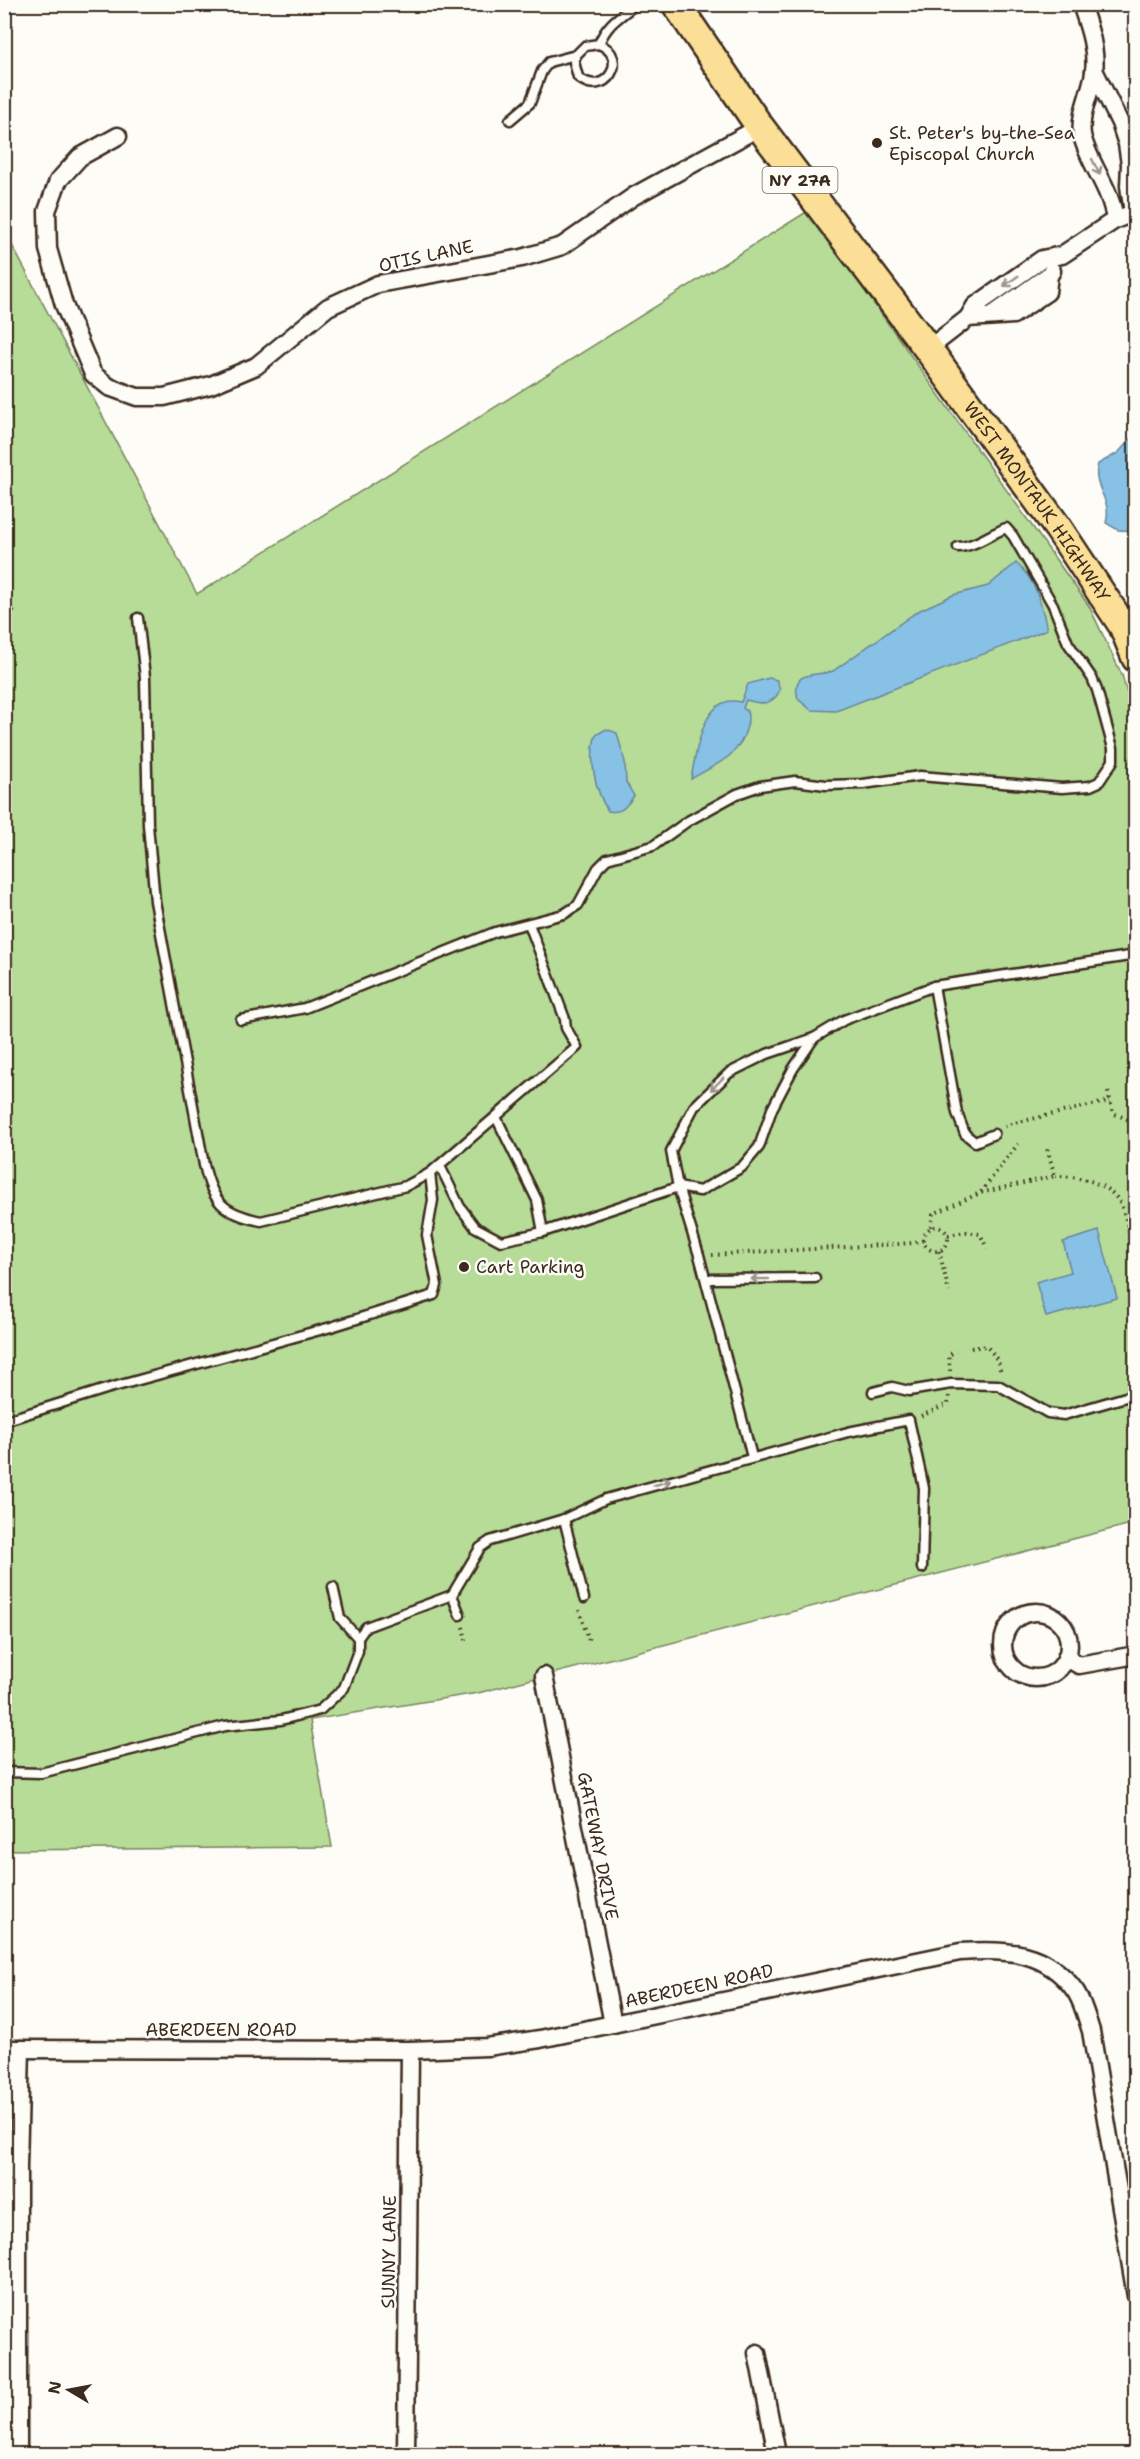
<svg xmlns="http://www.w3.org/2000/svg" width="1140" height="2459" font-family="'Shantell Sans',sans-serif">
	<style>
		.built { fill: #fae9ee }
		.green { fill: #b6dc98; stroke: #78835b; stroke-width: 1.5 }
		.water { fill: #87c1e6; stroke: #698596; stroke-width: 1.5 }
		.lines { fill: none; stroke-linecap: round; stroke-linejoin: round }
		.lane-casing { stroke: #3b2a1e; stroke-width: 13 }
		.street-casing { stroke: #3b2a1e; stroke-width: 21 }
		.primary-casing { stroke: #3b2a1e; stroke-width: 32 }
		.path { stroke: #3b2a1e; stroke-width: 4; stroke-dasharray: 1.5 4.5; stroke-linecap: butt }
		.lane { stroke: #fdfcf7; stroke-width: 8 }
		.street { stroke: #fdfcf7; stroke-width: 16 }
		.primary { stroke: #fbdf96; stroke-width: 27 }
		.oneway { stroke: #9c938a }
		.poi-dot { fill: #3b2a1e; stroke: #fdfcf7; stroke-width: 2 }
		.labels { text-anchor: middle; stroke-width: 5; stroke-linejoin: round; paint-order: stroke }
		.shield { fill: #fdfcf7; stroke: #75695f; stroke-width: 1.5 }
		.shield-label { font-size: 16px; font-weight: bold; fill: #3b2a1e }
		.poi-label { font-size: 18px; fill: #3b2a1e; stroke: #fdfcf7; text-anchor: start }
		.street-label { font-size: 18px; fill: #3b2a1e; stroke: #fdfcf7 }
	</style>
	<rect width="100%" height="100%" fill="#fdfcf7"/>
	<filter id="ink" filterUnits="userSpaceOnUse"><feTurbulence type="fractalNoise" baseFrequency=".0167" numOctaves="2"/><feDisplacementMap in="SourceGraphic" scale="12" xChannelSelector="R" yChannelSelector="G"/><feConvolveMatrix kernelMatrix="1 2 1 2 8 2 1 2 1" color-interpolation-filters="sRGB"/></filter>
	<g filter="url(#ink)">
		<polygon class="built" points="4,2049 21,2049 18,2454 5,2454"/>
		<polygon class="green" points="808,211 1089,606 1122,675 1135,722 1135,1523 478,1693 310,1720 332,1847 5,1850 5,232 197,594"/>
		<g class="water">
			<path d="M 1135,434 L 1135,531 L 1118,530 L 1106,523 C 1113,498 1091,488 1098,464 L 1118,453 Z"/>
			<path d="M 1016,563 C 1037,581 1041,603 1047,629 L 1043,631 L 836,711 L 811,710 L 798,699 C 790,668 817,677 833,671 L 918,611 L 953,595 L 988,586 Z"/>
			<path d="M 769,678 L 777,680 L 780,690 C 772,707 760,704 746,700 L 743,708 L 747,711 C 749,718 748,724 746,730 C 738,758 714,765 691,779 C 696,752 703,692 741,702 L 748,684 Z"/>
			<path d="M 606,729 L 617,733 L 625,762 L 626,782 L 634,796 C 626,806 622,814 608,811 C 595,791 588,757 596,735 Z"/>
			<polygon points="1099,1231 1117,1298 1046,1317 1036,1282 1071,1272 1063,1242"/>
		</g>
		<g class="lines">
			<g class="lane-casing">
				<g id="lane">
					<path d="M 576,55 L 574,62 L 578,77 C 605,100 631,57 599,44 C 606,25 619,17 636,4"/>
					<polyline points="510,120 530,103 542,71 549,62 576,55 585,46 599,44"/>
					<path d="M 138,618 L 145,677 L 148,825 L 155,901 L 204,1165 C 213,1202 222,1213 261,1221 L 406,1186 L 430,1173 L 577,1047 L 566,1028 L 565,1019 L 529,924"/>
					<polyline points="934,986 957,1113 965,1134 975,1142 994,1134"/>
					<path d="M 241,1020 L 305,1008 L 495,932 L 564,914 L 578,905 L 598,868 L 607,859 L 653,846 L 688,821 L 737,794 L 760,786 L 795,781 L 826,785 L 863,784 L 920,776 L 1062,788 L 1090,786 L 1099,782 L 1113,761 L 1113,748 L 1097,690 L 1092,678 L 1068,643 L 1053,605 L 1013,536 L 1006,528 C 990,534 974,547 958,547"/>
					<polyline points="814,1038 844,1020 934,986 1136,955"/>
					<polyline points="496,1117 537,1200 543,1232"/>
					<polyline points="440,1166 460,1207 475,1227 501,1241 543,1232 678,1187 700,1191 742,1167 759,1147 772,1109 793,1069 814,1038 767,1054 729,1073 694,1107 671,1151 678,1187 699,1255 752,1457"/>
					<polyline points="706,1279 815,1278"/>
					<polyline points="873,1392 892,1387 909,1391 951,1384 998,1385 1048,1413 1064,1415 1136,1394"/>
					<polyline points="4,1421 106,1389 331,1327 434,1295 437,1285 427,1235 433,1200 430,1173"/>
					<polyline points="564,1519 584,1598"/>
					<polyline points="452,1595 480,1548 490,1541 564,1519 606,1499 848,1432 909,1420 924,1488 922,1568"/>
					<polyline points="358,1638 366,1627 452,1595 460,1615"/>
					<polyline points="4,1772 41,1773 225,1726 281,1720 320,1710 344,1688 358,1651 358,1638 340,1618 333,1587"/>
				</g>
			</g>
			<g class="street-casing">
				<g id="street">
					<path d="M 1081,4 C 1088,25 1097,49 1094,72 C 1091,93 1079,113 1082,135 C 1088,163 1111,187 1115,220"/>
					<polyline points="1094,70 1120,123 1127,144 1130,164 1129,186 1133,213"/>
					<polyline points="118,136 80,157 58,181 47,211 48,249 64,305 93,374 109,387 137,397 164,397 211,385 256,366 328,307 378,284 522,258 562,246 634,196 760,127"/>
					<polyline points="991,316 1049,275 1052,271"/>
					<polyline points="968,318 975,306 1042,259 1062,255 1115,220 1136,212"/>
					<polyline points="928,349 968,318 1013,315 1047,292 1049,275"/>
					<circle cx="1036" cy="1645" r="33"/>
					<polyline points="1066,1658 1079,1665 1136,1655"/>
					<polyline points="544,1676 613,2024"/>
					<path d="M 4,2049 L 410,2050 L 487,2047 L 540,2039 L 960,1952 C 1006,1949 1047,1950 1076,1992 C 1083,2003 1087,2019 1091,2031 L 1136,2296"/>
					<polyline points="757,2353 777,2454"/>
					<polyline points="18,2454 18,2166 21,2049"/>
					<polyline points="406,2454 410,2050"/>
				</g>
			</g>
			<g class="primary-casing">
				<g id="primary">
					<path id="s1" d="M 676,4 L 760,127 L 928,349 L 1058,528 L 1123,626 L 1136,658"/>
				</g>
			</g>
			<g class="path">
				<polyline points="4,603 15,613"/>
				<polyline points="1108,1092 1113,1113 1136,1123"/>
				<polyline points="1005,1127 1010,1124 1110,1101"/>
				<path d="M 1055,1176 C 1077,1176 1105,1181 1119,1201 C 1126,1212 1130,1241 1136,1255"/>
				<polyline points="981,1192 1018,1144"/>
				<circle cx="936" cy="1239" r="12"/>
				<polyline points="931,1227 933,1214 980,1193 1055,1176 1046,1145"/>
				<polyline points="948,1235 966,1232 980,1234 987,1248"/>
				<polyline points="939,1251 949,1292"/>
				<polyline points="712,1255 914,1243 924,1240"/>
				<path d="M 971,1348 L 986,1346 C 993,1353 1001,1362 1000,1374"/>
				<polyline points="950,1371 949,1355 956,1351"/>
				<polyline points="921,1416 948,1404 949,1396"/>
				<polyline points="579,1610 590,1644"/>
				<polyline points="463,1627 467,1644"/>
			</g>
			<use href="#lane" class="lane"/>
			<use href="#street" class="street"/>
			<use href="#primary" class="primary"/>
		</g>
		<defs><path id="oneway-shaft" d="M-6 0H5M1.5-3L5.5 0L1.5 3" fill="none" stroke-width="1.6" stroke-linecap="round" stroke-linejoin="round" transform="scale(1.5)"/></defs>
		<g class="oneway">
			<use href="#oneway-shaft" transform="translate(1096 167) rotate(64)"/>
			<use href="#oneway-shaft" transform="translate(1011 281) rotate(145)"/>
			<use href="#oneway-shaft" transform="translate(717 1084) rotate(135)"/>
			<use href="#oneway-shaft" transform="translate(760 1279) rotate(180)"/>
			<use href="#oneway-shaft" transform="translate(662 1483) rotate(-16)"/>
		</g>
	</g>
	<g class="poi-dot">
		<circle cx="877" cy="143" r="6"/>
		<circle cx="464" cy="1267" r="6"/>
	</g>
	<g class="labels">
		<rect class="shield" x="762.5" y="167" width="75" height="26" rx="4.5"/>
		<g class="shield-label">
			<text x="800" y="186">NY 27A</text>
		</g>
		<g class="poi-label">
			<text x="889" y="139">St. Peter's by-the-Sea<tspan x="889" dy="21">Episcopal Church</tspan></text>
			<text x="476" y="1273">Cart Parking</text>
		</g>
		<g class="street-label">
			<text transform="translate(426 256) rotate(-12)" y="6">OTIS LANE</text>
			<text dy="6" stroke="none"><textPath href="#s1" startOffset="615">WEST MONTAUK HIGHWAY</textPath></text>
			<text transform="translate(598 1846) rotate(79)" y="6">GATEWAY DRIVE</text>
			<text transform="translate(699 1986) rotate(-12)" y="6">ABERDEEN ROAD</text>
			<text x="221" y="2036">ABERDEEN ROAD</text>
			<text transform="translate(389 2252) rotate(-89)" y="6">SUNNY LANE</text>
		</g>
	</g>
	<rect width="1140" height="2459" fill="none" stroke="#fdfcf7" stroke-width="24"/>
	<rect x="12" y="12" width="1116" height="2435" fill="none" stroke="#3b2a1e" stroke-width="2" filter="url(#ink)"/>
	<g transform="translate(69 2390) rotate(280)" stroke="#fdfcf7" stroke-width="4.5" paint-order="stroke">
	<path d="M0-4.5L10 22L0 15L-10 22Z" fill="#3b2a1e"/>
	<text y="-9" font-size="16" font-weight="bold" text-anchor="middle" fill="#3b2a1e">N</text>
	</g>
</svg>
